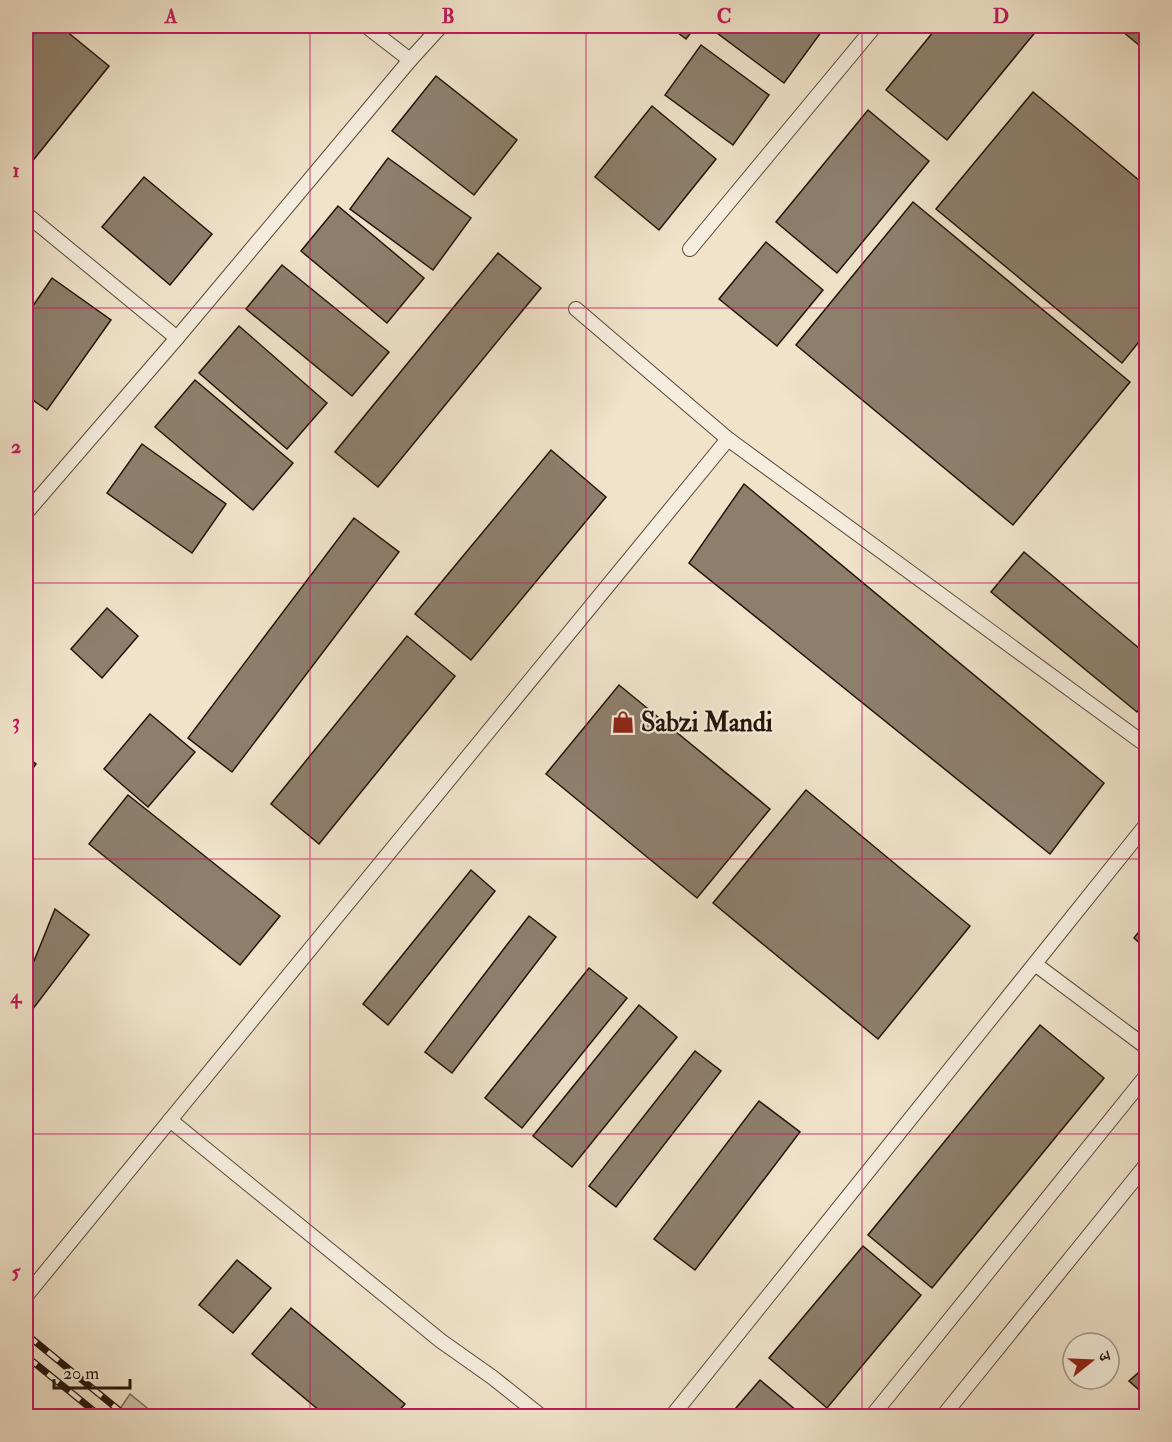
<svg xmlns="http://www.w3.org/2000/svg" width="1172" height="1442" font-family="'IM FELL Double Pica','Noto Serif Devanagari',serif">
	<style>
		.green { fill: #cdc0a9; stroke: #786a59; stroke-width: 1.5 }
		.building { fill: #8e7f6d; stroke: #241309; stroke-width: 1.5 }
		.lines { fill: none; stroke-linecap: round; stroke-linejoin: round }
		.lane-casing { stroke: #574739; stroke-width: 16 }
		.lane { stroke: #f5eddd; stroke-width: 14 }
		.rail-casing { stroke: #241309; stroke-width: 7 }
		.rail { stroke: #f5eddd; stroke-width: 4.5; stroke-dasharray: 14; stroke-linecap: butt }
		.grid { fill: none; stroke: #c2185b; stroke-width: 1.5; stroke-opacity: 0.55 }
		.labels { text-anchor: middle; stroke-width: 4.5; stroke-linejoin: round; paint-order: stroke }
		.poi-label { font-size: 26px; font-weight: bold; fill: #241309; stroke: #f5eddd; text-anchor: start }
		.neatline { fill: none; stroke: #c2185b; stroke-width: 2 }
		.grid-label { font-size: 20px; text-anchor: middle; font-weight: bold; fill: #c2185b }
	</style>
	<rect width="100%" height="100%" fill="#f0e3ca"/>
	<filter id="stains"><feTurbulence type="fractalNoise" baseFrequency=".00333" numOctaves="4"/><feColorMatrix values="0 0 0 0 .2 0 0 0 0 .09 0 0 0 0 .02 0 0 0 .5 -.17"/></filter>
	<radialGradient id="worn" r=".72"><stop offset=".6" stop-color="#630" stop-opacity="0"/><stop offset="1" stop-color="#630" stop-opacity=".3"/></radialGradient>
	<polygon class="green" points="130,1394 157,1416 115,1416"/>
	<g class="building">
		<polygon points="40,26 60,26 109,66 26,169 26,44"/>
		<polygon points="669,26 696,26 686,39"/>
		<polygon points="716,26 815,26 822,31 784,83 713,30"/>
		<polygon points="938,26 1032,26 1037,30 947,140 886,90"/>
		<polygon points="1116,26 1146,26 1146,51"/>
		<polygon points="701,45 769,95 733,145 665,95"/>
		<polygon points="436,76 517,140 474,195 392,131"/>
		<polygon points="1033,92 1146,186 1146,333 1122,363 936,209"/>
		<polygon points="652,106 716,159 659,230 595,177"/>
		<polygon points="868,110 929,161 837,273 776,222"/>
		<polygon points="388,158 471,218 433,270 350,209"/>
		<polygon points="144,177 212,234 170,285 102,227"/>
		<polygon points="913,202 1130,382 1013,525 796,345"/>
		<polygon points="338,206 424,278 387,323 301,251"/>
		<polygon points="766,242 823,290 777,346 719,299"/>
		<polygon points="498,253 541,288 378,487 335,452"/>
		<polygon points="282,265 389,352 352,396 246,309"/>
		<polygon points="52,278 111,320 47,410 26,395 26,316"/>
		<polygon points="239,326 327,403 287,449 199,373"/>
		<polygon points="195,380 293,463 253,510 155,427"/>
		<polygon points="142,444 226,504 192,553 107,493"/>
		<polygon points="551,450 606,497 471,660 415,614"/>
		<polygon points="744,484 1104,783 1050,854 689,563"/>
		<polygon points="354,518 399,552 232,772 188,738"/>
		<polygon points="1024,552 1146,654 1146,700 1137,712 991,592"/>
		<polygon points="107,608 138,636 102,678 71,649"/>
		<polygon points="407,636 455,676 319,844 271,804"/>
		<polygon points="619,685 770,809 697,898 546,774"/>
		<polygon points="150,714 195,752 148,807 104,769"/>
		<polygon points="26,756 36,764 26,778"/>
		<polygon points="806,790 970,926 878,1039 713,903"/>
		<polygon points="128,795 280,916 240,965 89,844"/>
		<polygon points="471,870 495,891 388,1025 363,1004"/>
		<polygon points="55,909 89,935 26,1018 26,968 34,961"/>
		<polygon points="529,916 556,937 452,1073 425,1052"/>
		<polygon points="1146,923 1146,949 1134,938"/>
		<polygon points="589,968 627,998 522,1128 485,1098"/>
		<polygon points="639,1005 677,1037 572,1167 533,1136"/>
		<polygon points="1040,1025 1104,1078 932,1288 868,1235"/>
		<polygon points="695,1051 721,1071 616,1207 589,1186"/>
		<polygon points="759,1101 800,1132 695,1270 654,1239"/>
		<polygon points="863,1246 921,1295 827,1408 769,1358"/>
		<polygon points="237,1260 271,1288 233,1333 199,1305"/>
		<polygon points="291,1308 405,1404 394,1416 326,1416 252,1354"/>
		<polygon points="1146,1366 1146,1396 1129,1381"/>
		<polygon points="760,1380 803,1416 729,1416"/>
	</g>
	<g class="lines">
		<g class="lane-casing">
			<g id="lane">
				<polyline points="366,26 410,60"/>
				<polyline points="26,214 177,338"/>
				<polyline points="690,249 875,26"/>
				<polyline points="576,309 728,439 1146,745"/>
				<polyline points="26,513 177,338 410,60 441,26"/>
				<polyline points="1035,964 1146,1047"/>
				<polyline points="170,1120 441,1341 492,1377 541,1416"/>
				<polyline points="26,1296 728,439"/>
				<polyline points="672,1416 1146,825"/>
				<polyline points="872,1416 1146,1076"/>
				<polyline points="943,1416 1146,1165"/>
			</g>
		</g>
		<use href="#lane" class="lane"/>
		<g class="rail-casing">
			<g id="rail">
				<polyline points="26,1334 126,1416"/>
				<polyline points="26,1356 100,1416"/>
			</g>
		</g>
		<use href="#rail" class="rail"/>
	</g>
	<path class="grid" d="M 310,26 L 310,1416M 586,26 L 586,1416M 862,26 L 862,1416M 26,308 L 1146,308M 26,583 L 1146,583M 26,859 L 1146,859M 26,1134 L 1146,1134"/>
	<defs>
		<g id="shop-bare" transform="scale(1.8)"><path d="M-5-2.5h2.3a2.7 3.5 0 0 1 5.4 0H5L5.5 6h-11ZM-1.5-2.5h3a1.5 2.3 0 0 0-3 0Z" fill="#8f2418" stroke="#f5eddd" stroke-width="2.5" paint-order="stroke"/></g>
	</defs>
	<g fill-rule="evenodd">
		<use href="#shop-bare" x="623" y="722"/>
	</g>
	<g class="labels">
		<g class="poi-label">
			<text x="641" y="731">Sabzi Mandi</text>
		</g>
	</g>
	<rect width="1172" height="1442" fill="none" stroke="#f0e3ca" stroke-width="66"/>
	<g transform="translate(1091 1361) rotate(72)"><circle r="28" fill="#f5eddd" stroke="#a19688" stroke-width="1.5"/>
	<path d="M0-4.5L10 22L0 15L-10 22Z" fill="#8f2418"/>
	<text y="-9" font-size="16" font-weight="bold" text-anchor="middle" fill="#241309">उ</text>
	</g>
	<path d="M54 1379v9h76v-9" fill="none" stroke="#241309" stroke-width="3"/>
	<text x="63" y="1379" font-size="18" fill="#241309" stroke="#f5eddd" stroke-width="4.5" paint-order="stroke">20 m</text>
	<rect x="33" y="33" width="1106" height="1376" class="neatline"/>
	<g class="grid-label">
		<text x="171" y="23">A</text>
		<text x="448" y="23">B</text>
		<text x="724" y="23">C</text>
		<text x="1001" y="23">D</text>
		<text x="16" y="177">1</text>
		<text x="16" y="453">2</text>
		<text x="16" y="728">3</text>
		<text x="16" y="1003">4</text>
		<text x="16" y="1278">5</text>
	</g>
	<rect width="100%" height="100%" filter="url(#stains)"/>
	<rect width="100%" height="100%" fill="url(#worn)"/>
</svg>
